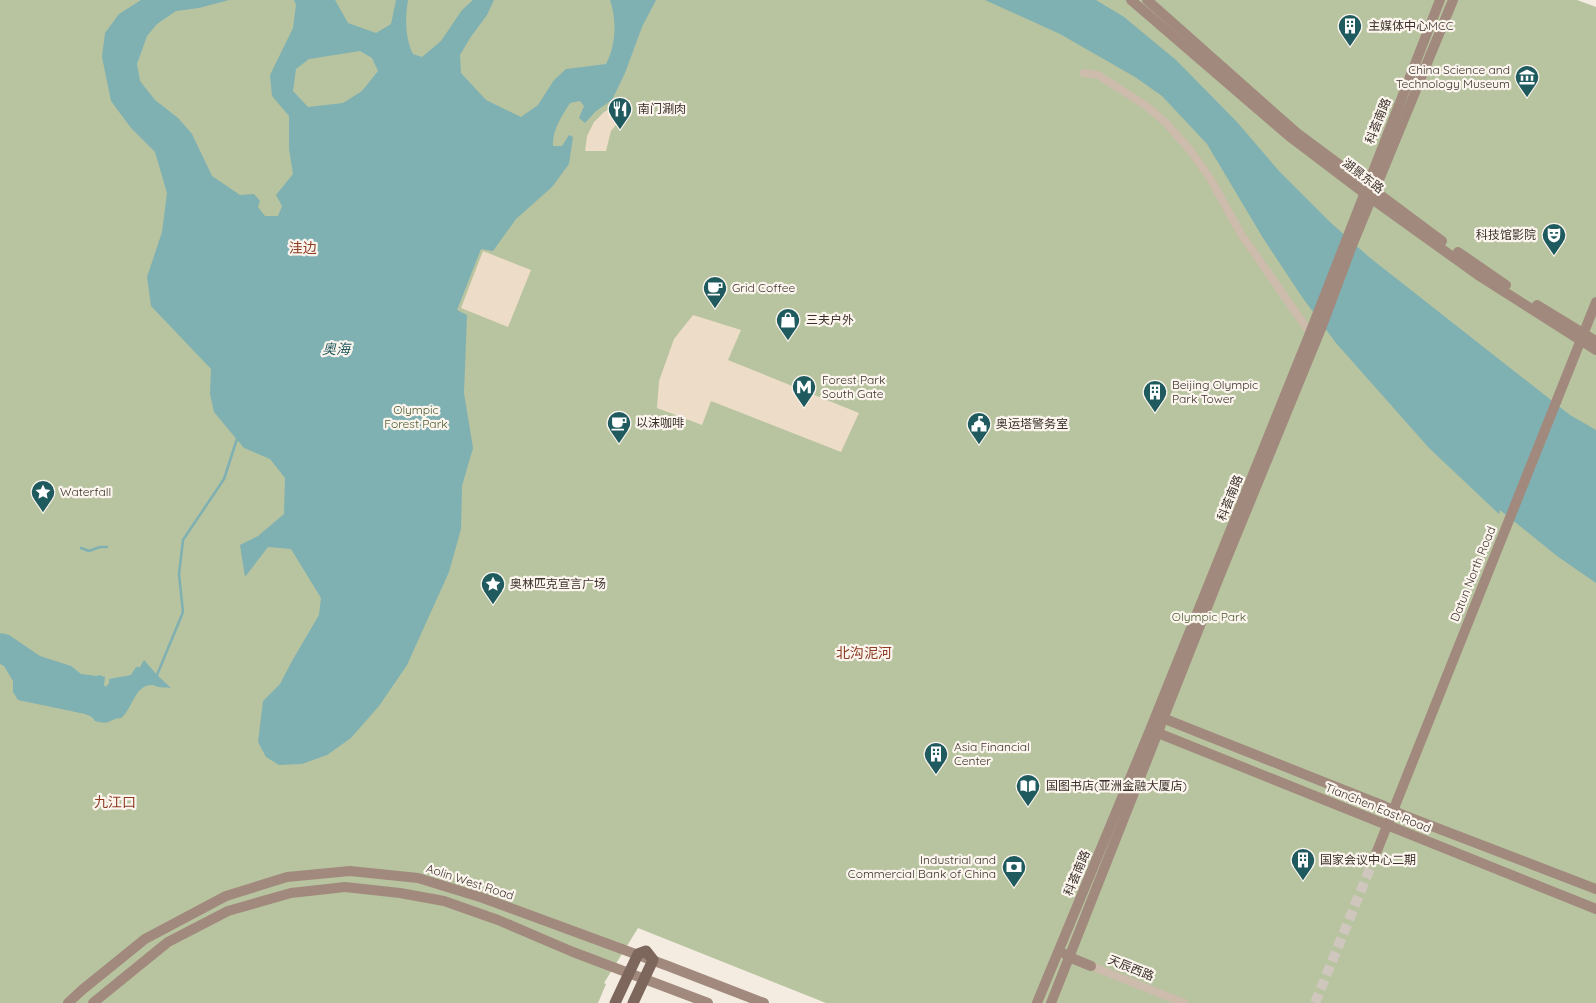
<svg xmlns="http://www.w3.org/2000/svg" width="1596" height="1003" font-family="Quicksand,'Noto Sans SC',sans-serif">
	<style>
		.green { fill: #b8c4a0 }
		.plaza { fill: #ecdcc8 }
		.water { fill: #7fb0b2; fill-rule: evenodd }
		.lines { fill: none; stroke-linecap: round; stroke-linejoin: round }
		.stream { stroke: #7fb0b2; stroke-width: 2.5 }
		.secondary-tunnel { stroke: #cfc6bd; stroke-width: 10; stroke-dasharray: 10 5; stroke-linecap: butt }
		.street { stroke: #cdbbac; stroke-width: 8 }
		.secondary { stroke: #a18a7d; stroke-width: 10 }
		.primary { stroke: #7d675c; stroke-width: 11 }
		.labels { text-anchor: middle; stroke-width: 4.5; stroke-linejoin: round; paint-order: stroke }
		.poi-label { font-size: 12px; fill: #3b302b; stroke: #fbf5ee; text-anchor: start }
		.street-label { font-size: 12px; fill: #3b302b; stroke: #fbf5ee }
		.park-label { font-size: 12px; fill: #4a5a2e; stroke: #fbf5ee }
		.neighbourhood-label { font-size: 14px; fill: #8c3b22; stroke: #fbf5ee }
		.water-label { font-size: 14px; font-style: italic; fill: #1f5a5e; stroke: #fbf5ee }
	</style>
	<rect width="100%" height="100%" fill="#f4ebe1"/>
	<polygon class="green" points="0,0 1577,0 1596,7 1596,1003 826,1003 638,928 604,983 606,984 598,1003 0,1003"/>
	<g class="plaza">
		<polygon points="627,100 630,100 631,110 624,115 611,131 606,151 585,151 587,136 594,122 604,112"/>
		<polygon points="483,251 531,270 508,327 461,308"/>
		<polygon points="693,315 741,330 728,360 859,413 841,452 711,401 702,425 657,408 659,381 674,339"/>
	</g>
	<g class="water">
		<path d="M 141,0 L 229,0 L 199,8 L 176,11 L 157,24 L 147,36 L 137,64 L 140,81 L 155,100 L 178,118 L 192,134 L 212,176 L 240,195 L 254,194 L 260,201 L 258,207 L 265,216 L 278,216 L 282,206 L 276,195 L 293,174 L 289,149 L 289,116 L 272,96 L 270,75 L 293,28 L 296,5 L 294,0 L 335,0 L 348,23 L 376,33 L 391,24 L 396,0 L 408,0 C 405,18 405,38 413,54 L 422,57 L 441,41 L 462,10 L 473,0 L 494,0 L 487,15 L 470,38 L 460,55 L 461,73 L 486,100 L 521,117 L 538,105 L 554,80 L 566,69 L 606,64 C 616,46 617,20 610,0 L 656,0 L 642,27 L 625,73 L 612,100 L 596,111 L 585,123 L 579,118 L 584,106 L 580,101 L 570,103 C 562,116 552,130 553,146 L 562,146 L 569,135 L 573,137 L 569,164 L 552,187 L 516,219 L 493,251 L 481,249 L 457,310 L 467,315 L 464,393 L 473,448 L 462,486 L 461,529 L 449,572 L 407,665 L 379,706 L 351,738 L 327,755 L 302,764 L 279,765 L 266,757 L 258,742 L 263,701 L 280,684 L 292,661 L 319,615 L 321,598 L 291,549 L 268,547 L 245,577 L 240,545 L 258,536 L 284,514 L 285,478 L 270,459 L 244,448 L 214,412 L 210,394 L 211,369 L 151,306 L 147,277 L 162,232 L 167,193 L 155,152 L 131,128 L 111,101 L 102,57 L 105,33 L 119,14 ZM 360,51 L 372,58 L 378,71 L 362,91 L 343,103 L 308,107 L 293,91 L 296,69 L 309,59 Z"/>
		<polygon points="985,0 1096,0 1124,17 1176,60 1237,122 1279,171 1330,222 1369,257 1570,415 1596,430 1596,583 1557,556 1500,510 1499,514 1429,448 1336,343 1302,297 1263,238 1207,144 1162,96 1135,77 1060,34"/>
		<path d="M 1,633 L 9,635 L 40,656 L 71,666 L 81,674 L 97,676 L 99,675 L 105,677 L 104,685 L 106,687 L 109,683 L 109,679 L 131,675 L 136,667 L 140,667 L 144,660 L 157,675 L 171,688 C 167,687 163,688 159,687 C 157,687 154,685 152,685 C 134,685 133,709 121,718 C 110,718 111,726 95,721 L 92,717 L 85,714 L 18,700 L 13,692 L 13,681 L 4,666 L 0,664 L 0,634 Z"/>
	</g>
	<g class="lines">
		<g class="stream">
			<polyline points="81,548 89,551 100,547 107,547"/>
			<polyline points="155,676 157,675 183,612 179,574 183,540 224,479 237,439"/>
		</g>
		<polyline class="secondary-tunnel" points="1315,1003 1375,856"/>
		<g class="street">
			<polyline points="1084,73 1098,75 1145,105 1166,123 1191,151 1211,180 1241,234 1310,333"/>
			<polyline points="1091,966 1184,1003"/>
		</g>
		<g class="secondary">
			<polyline points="1131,0 1289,136 1372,199 1478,275 1596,350"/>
			<polyline points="1147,0 1297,133 1442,241"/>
			<polyline points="1458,252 1506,285"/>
			<polyline points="1537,305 1596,341"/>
			<polyline points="1160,717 1384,806 1403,815 1596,889"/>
			<polyline points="1153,731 1596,909"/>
			<polyline points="1375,856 1596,302"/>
			<polyline points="1065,954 1069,957 1091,966"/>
			<polyline points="68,1003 82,990 145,939 226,896 287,877 350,871 418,878 483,898 668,966 764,1003"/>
			<polyline points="93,1003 168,942 228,911 291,893 345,887 400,893 444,901 498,920 573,952 708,1003"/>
			<polyline points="1037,1003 1150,730 1310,333 1440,0"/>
			<polyline points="1051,1003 1220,575 1322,326 1353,243 1453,0"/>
		</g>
		<polyline class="primary" points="615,1003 638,954 646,951 653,960 633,1003"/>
	</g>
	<defs>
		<g id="building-pin" transform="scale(1.25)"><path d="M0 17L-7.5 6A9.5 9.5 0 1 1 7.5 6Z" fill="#1f5a5e" stroke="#fbf5ee"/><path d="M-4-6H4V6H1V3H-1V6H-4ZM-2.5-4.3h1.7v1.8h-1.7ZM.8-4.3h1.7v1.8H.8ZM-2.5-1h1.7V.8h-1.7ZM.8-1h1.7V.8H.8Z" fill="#fff"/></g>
		<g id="museum-pin" transform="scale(1.25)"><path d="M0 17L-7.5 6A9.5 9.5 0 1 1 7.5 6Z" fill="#1f5a5e" stroke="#fbf5ee"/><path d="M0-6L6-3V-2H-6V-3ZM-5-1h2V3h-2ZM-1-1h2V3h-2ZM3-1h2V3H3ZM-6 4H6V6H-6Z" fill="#fff"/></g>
		<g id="restaurant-pin" transform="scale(1.25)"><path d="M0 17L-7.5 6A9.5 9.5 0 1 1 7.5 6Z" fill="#1f5a5e" stroke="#fbf5ee"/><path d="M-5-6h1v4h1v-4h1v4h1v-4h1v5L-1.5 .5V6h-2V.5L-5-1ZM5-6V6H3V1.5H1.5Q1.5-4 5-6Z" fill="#fff"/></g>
		<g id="theatre-pin" transform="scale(1.25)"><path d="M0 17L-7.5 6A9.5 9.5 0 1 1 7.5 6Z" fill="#1f5a5e" stroke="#fbf5ee"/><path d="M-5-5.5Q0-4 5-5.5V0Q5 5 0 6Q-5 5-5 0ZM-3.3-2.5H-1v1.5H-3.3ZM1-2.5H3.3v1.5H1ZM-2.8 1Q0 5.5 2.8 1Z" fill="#fff"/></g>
		<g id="cafe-pin" transform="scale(1.25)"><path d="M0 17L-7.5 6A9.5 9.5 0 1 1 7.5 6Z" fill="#1f5a5e" stroke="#fbf5ee"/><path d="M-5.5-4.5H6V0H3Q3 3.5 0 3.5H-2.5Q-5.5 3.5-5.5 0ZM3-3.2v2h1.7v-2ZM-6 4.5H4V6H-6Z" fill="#fff"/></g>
		<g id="shop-pin" transform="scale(1.25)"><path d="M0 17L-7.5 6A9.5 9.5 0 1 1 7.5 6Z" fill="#1f5a5e" stroke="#fbf5ee"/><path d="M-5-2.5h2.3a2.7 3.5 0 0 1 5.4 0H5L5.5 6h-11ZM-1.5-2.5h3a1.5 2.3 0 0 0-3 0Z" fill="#fff"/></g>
		<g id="metro-pin" transform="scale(1.25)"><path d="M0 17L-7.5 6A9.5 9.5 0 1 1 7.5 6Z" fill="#1f5a5e" stroke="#fbf5ee"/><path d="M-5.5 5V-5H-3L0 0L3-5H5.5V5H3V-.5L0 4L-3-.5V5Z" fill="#fff"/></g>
		<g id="civic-pin" transform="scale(1.25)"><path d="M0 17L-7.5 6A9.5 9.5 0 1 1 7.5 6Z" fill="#1f5a5e" stroke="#fbf5ee"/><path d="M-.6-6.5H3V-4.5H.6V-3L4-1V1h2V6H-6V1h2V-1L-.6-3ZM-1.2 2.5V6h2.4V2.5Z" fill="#fff"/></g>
		<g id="sight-pin" transform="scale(1.25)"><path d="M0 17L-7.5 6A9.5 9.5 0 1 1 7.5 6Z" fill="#1f5a5e" stroke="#fbf5ee"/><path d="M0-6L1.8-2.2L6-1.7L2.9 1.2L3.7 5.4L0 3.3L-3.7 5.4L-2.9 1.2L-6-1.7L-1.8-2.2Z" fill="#fff"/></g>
		<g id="library-pin" transform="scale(1.25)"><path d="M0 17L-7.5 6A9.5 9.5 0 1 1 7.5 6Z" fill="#1f5a5e" stroke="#fbf5ee"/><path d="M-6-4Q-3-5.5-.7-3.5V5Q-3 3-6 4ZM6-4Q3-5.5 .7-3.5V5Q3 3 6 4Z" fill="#fff"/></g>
		<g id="bank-pin" transform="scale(1.25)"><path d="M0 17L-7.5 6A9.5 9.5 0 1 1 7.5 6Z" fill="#1f5a5e" stroke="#fbf5ee"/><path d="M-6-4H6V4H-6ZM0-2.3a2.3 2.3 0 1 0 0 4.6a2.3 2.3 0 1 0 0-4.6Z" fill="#fff"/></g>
	</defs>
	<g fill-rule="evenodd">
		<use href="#building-pin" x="1350" y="26"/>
		<use href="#museum-pin" x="1527" y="77"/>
		<use href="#restaurant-pin" x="620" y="109"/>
		<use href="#theatre-pin" x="1554" y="235"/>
		<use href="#cafe-pin" x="715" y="288"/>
		<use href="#shop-pin" x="788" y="320"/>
		<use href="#metro-pin" x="804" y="387"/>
		<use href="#building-pin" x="1155" y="392"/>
		<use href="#cafe-pin" x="619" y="423"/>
		<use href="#civic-pin" x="979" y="424"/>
		<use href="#sight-pin" x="43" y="492"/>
		<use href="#sight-pin" x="493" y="584"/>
		<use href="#building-pin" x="936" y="754"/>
		<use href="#library-pin" x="1028" y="786"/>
		<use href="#building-pin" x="1303" y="860"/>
		<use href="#bank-pin" x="1014" y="867"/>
	</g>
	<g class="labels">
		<g class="poi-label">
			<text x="1368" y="30">主媒体中心MCC</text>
			<text x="1510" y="74" text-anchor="end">China Science and<tspan x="1510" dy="14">Technology Museum</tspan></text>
			<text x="638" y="113">南门涮肉</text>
			<text x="1536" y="239" text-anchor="end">科技馆影院</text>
			<text x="732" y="292">Grid Coffee</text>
			<text x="806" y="324">三夫户外</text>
			<text x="822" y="384">Forest Park<tspan x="822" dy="14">South Gate</tspan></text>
			<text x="1172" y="389">Beijing Olympic<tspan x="1172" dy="14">Park Tower</tspan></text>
			<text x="636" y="427">以沫咖啡</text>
			<text x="996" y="428">奥运塔警务室</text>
			<text x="60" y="496">Waterfall</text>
			<text x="510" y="588">奥林匹克宣言广场</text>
			<text x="954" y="751">Asia Financial<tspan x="954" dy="14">Center</tspan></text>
			<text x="1046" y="790">国图书店(亚洲金融大厦店)</text>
			<text x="996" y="864" text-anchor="end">Industrial and<tspan x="996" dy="14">Commercial Bank of China</tspan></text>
			<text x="1320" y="864">国家会议中心二期</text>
		</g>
		<g class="street-label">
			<text transform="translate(1378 121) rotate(-68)" y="4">科荟南路</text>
			<text transform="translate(1363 176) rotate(37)" y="4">湖景东路</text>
			<text transform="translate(1230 498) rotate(-68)" y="4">科荟南路</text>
			<text transform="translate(1473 574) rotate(-68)" y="4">Datun North Road</text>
			<text transform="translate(1378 808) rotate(22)" y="4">TianChen East Road</text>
			<text transform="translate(1077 873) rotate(-67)" y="4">科荟南路</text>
			<text transform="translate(470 882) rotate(18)" y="4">Aolin West Road</text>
			<text transform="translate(1131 968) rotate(22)" y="4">天辰西路</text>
		</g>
		<g class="park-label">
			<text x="416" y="414">Olympic<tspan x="416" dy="14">Forest Park</tspan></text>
			<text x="1209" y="621">Olympic Park</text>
		</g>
		<g class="neighbourhood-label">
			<text x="303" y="253">洼边</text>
			<text x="864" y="658">北沟泥河</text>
			<text x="115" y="807">九江口</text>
		</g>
		<g class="water-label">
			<text x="336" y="354">奥海</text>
		</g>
	</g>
</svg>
